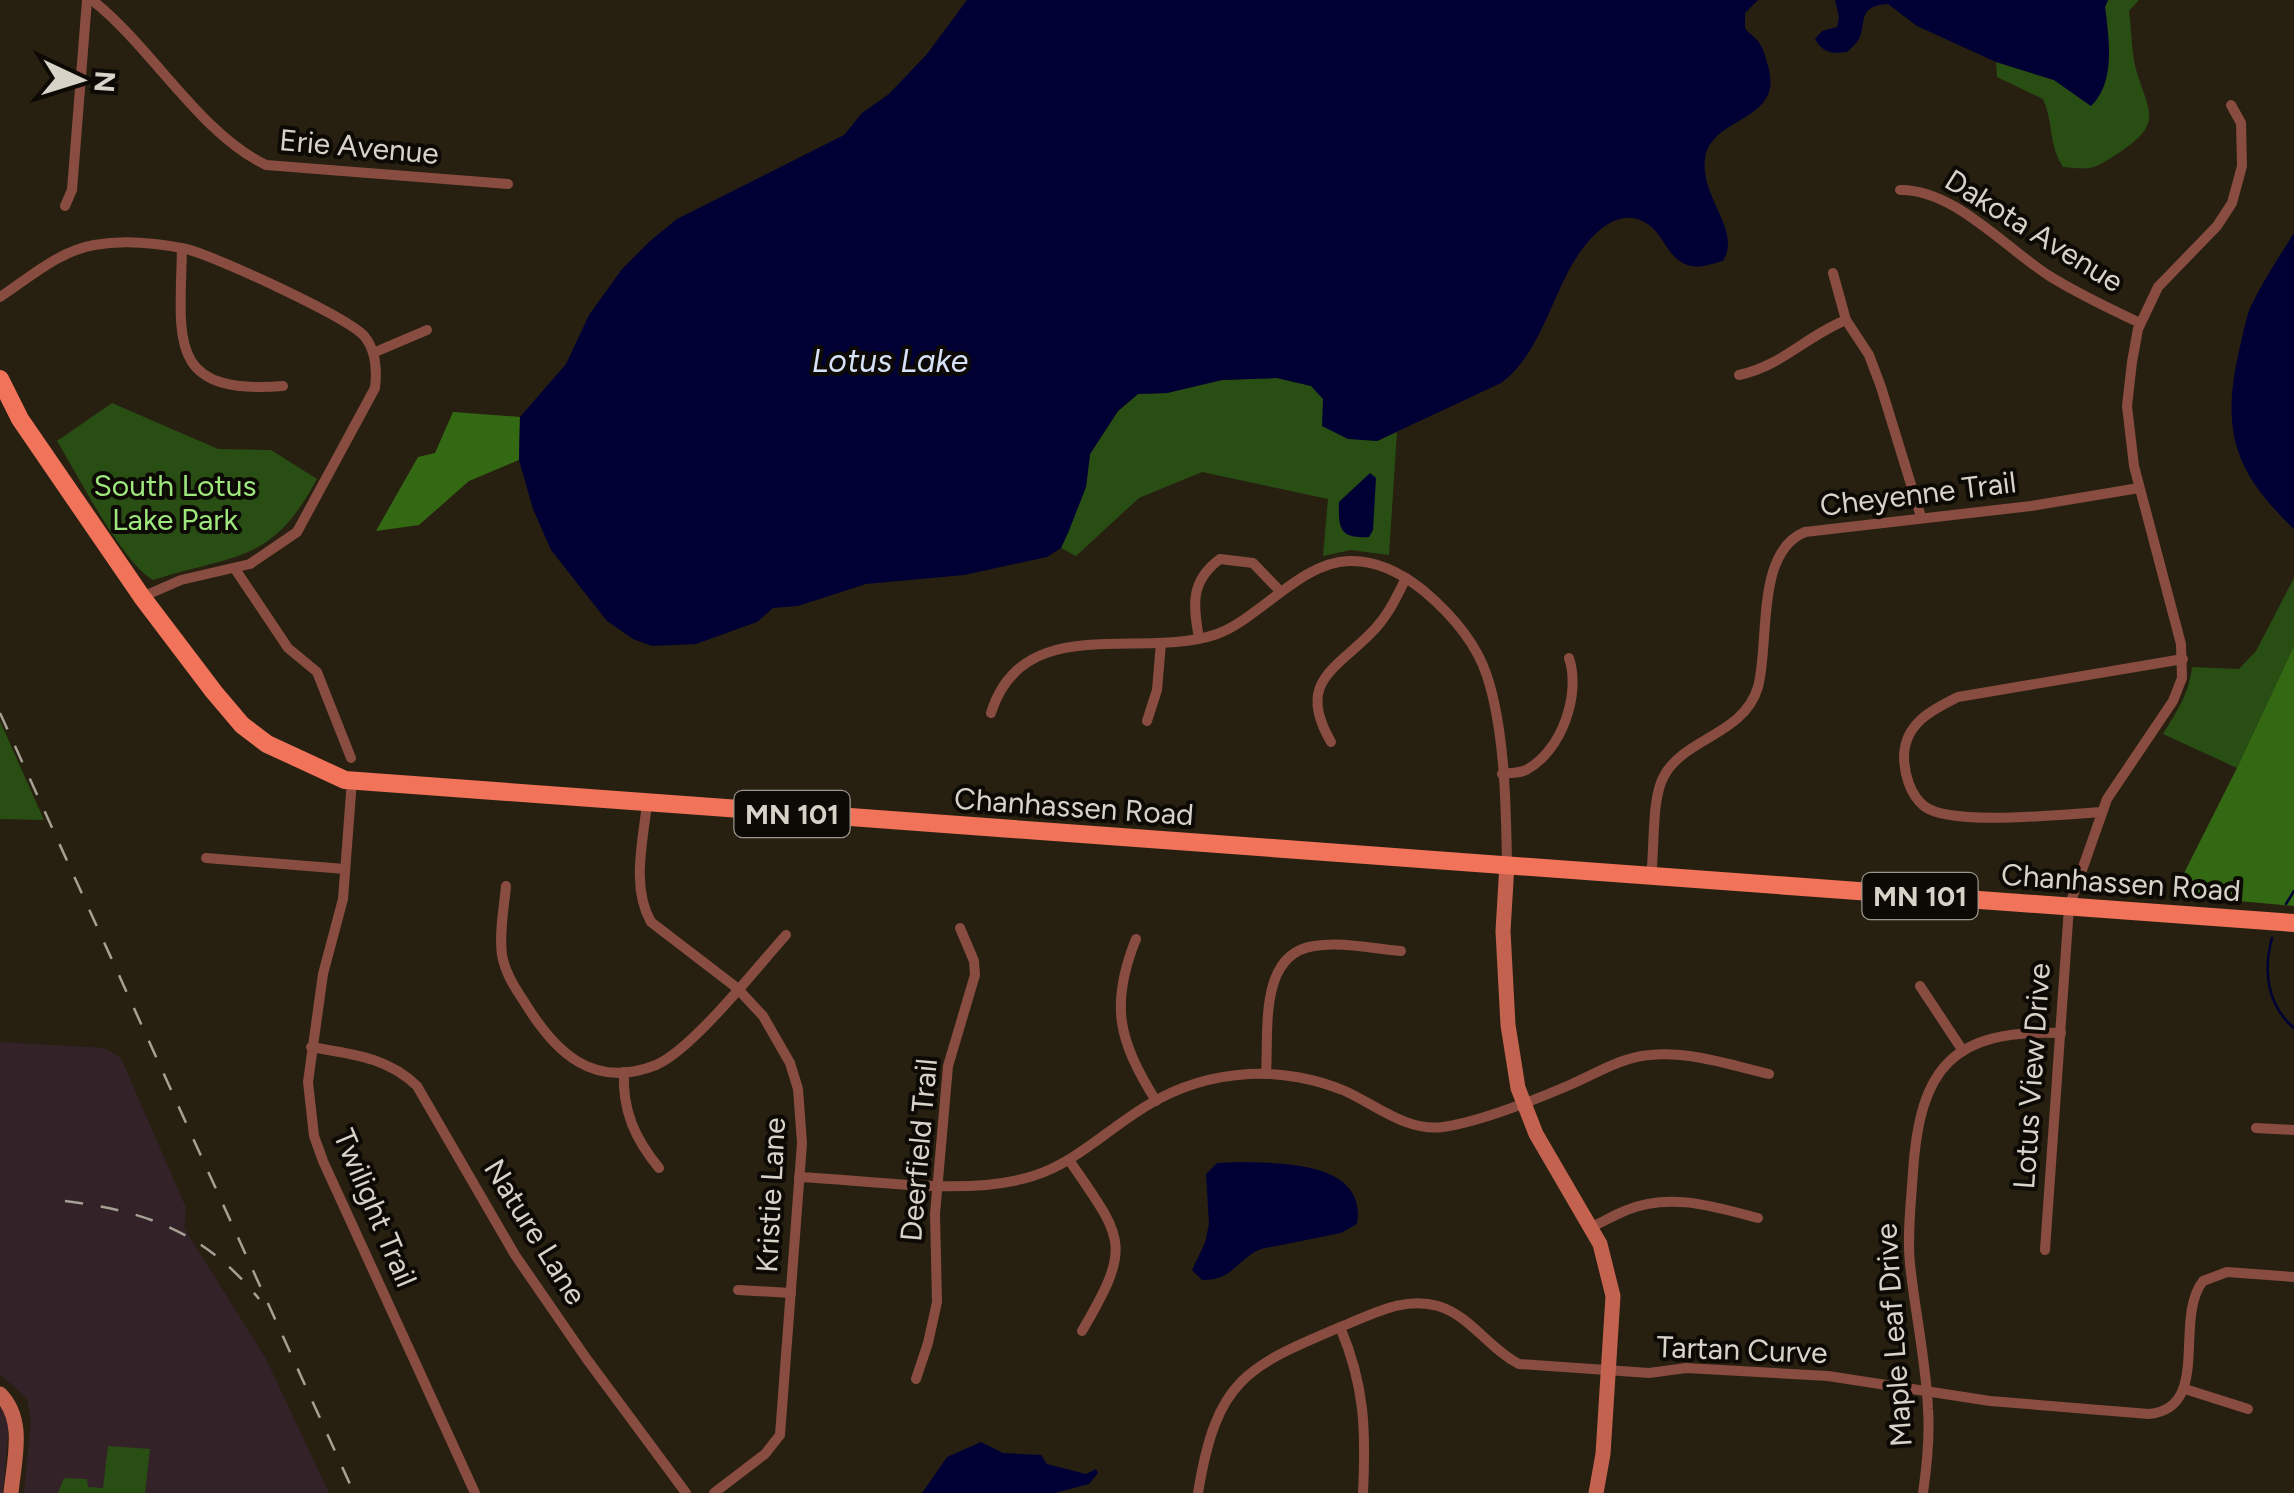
<svg xmlns="http://www.w3.org/2000/svg" width="2294" height="1493" font-family="Figtree,sans-serif">
	<style>
		.industrial { fill: #342229 }
		.green { fill: #284e13 }
		.forest { fill: #346914 }
		.water { fill: #000035 }
		.lines { fill: none; stroke-linecap: round; stroke-linejoin: round }
		.stream { stroke: #000035; stroke-width: 2.5 }
		.street { stroke: #884c40; stroke-width: 10 }
		.secondary { stroke: #c3634f; stroke-width: 15 }
		.primary { stroke: #f0735a; stroke-width: 18 }
		.rail { stroke: #a6a195; stroke-width: 2.5; stroke-dasharray: 18 18; stroke-linecap: butt }
		.labels { text-anchor: middle; stroke-width: 8; stroke-linejoin: round; paint-order: stroke }
		.shield { fill: #0d0a05; stroke: #9a978e; stroke-width: 2.5 }
		.shield-label { font-size: 28px; font-weight: bold; fill: #d7d3c9 }
		.street-label { font-size: 30px; fill: #d7d3c9; stroke: #0d0a05 }
		.park-label { font-size: 30px; fill: #9ee77d; stroke: #0d0a05 }
		.water-label { font-size: 32px; font-style: italic; fill: #d7e1f7; stroke: #0d0a05 }
	</style>
	<rect width="100%" height="100%" fill="#272011"/>
	<g class="industrial">
		<polygon points="0,1042 104,1048 121,1058 186,1208 184,1228 266,1359 329,1493 24,1493 31,1420 27,1399 0,1374"/>
		<polygon points="0,1403 9,1420 3,1493 0,1493"/>
	</g>
	<g class="green">
		<path d="M 2108,0 L 2139,0 L 2129,11 C 2132,31 2131,54 2137,73 C 2150,114 2162,124 2120,152 C 2094,169 2094,170 2063,167 C 2048,143 2054,124 2043,99 L 1997,77 L 1996,62 L 2054,80 L 2091,106 L 2107,22 L 2105,7 Z"/>
		<polygon points="1277,378 1312,386 1377,441 1397,432 1389,555 1351,550 1323,556 1328,499 1202,472 1139,498 1076,556 1061,548 1086,487 1090,454 1118,411 1138,394 1167,393 1222,380"/>
		<path d="M 112,403 L 218,449 L 271,450 L 317,479 C 271,565 236,553 153,580 C 121,561 78,475 57,441 Z"/>
		<path d="M 2294,578 L 2294,646 L 2237,768 L 2163,734 C 2177,711 2189,694 2192,667 L 2239,669 L 2256,651 Z"/>
		<polygon points="0,721 44,820 0,819"/>
		<polygon points="108,1446 150,1449 145,1493 58,1493 64,1478 87,1479 88,1487 103,1488"/>
	</g>
	<g class="forest">
		<polygon points="453,412 520,417 519,460 469,481 419,525 376,531 418,457 435,453"/>
		<polygon points="2294,646 2294,906 2173,895 2237,768"/>
	</g>
	<g class="water">
		<path d="M 967,0 L 1758,0 L 1745,13 L 1745,28 C 1749,34 1757,38 1760,44 C 1764,50 1766,59 1768,66 C 1785,123 1711,115 1705,159 C 1700,198 1742,230 1723,261 C 1710,264 1698,270 1685,264 C 1667,256 1664,236 1649,225 C 1615,200 1582,245 1568,272 C 1549,308 1535,359 1501,383 L 1377,441 L 1348,439 L 1322,426 L 1323,399 L 1311,386 L 1277,378 L 1222,380 L 1167,393 L 1138,394 L 1118,411 L 1090,454 L 1086,487 L 1068,533 L 1061,548 L 1047,557 L 964,575 L 866,584 L 798,606 L 773,608 L 757,622 L 696,644 L 652,646 L 633,639 L 607,621 L 551,550 L 533,509 L 519,460 L 520,417 L 566,364 L 589,315 L 622,269 L 650,241 L 677,219 L 844,135 L 862,113 L 889,94 L 927,54 Z"/>
		<path d="M 1835,0 L 2108,0 L 2105,7 C 2109,39 2116,82 2091,106 L 2054,80 L 1996,62 L 1917,26 L 1888,4 C 1857,6 1867,21 1859,39 C 1858,41 1849,51 1847,52 C 1832,54 1823,53 1815,39 L 1822,31 L 1837,27 L 1839,17 Z"/>
		<path d="M 2294,233 L 2294,529 C 2234,472 2221,431 2239,351 C 2243,336 2245,319 2251,306 C 2263,281 2279,257 2294,233 Z"/>
		<path d="M 1370,473 L 1376,478 L 1373,530 L 1369,537 C 1340,539 1338,529 1339,502 Z"/>
		<path d="M 1239,1162 C 1280,1163 1368,1161 1357,1224 L 1341,1233 L 1261,1249 C 1238,1258 1233,1281 1202,1280 L 1192,1270 L 1205,1243 L 1209,1224 L 1206,1174 L 1217,1163 Z"/>
		<polygon points="981,1442 1003,1453 1041,1455 1047,1464 1086,1474 1096,1469 1098,1473 1089,1484 1055,1493 922,1493 947,1457"/>
	</g>
	<g class="lines">
		<g class="stream">
			<polyline points="2286,904 2294,891"/>
			<path d="M 2272,938 C 2263,971 2267,1005 2294,1028"/>
		</g>
		<g class="street">
			<path d="M 92,0 C 152,47 199,133 266,165 L 508,184"/>
			<path d="M 1900,190 C 1954,189 2005,248 2051,277 C 2079,294 2110,309 2140,323"/>
			<polyline points="65,206 72,190 87,0"/>
			<path d="M 182,248 C 180,341 167,395 283,386"/>
			<polyline points="1833,273 1846,320 1869,355 1881,387 1921,517"/>
			<path d="M 0,297 C 29,278 59,251 94,245 C 123,240 157,243 186,249 C 213,255 350,318 365,337 C 376,351 377,371 375,388 L 297,532 L 250,564 L 181,580 L 142,597"/>
			<polyline points="373,353 427,330"/>
			<path d="M 1739,375 C 1782,366 1806,336 1846,320"/>
			<polyline points="235,569 288,648 317,672 351,758"/>
			<path d="M 1199,638 C 1193,605 1190,581 1220,559 L 1253,563 L 1281,592"/>
			<path d="M 991,713 C 1023,610 1141,661 1217,634 C 1260,618 1301,562 1349,561 C 1377,560 1403,574 1424,591 C 1451,614 1476,642 1487,676 C 1505,731 1506,806 1507,864"/>
			<polyline points="1147,721 1157,690 1161,643"/>
			<path d="M 1331,742 C 1296,682 1335,670 1372,632 C 1388,616 1396,598 1406,578"/>
			<path d="M 1502,774 C 1509,773 1520,773 1526,770 C 1562,751 1581,694 1569,658"/>
			<polyline points="352,780 343,899 323,974 308,1082 314,1136 323,1161 475,1493"/>
			<path d="M 647,803 C 643,842 631,887 651,922 L 737,988 L 763,1016 L 790,1063 L 798,1089 L 802,1143 L 780,1435 L 765,1454 L 714,1493"/>
			<path d="M 2102,812 C 2066,814 1950,827 1924,806 C 1910,795 1904,773 1904,756 C 1905,723 1932,710 1958,697 L 2183,659"/>
			<polyline points="206,858 345,869"/>
			<path d="M 1651,876 C 1655,848 1651,799 1664,776 C 1684,738 1744,735 1758,687 C 1770,642 1755,552 1805,532 L 2031,506 L 2139,488"/>
			<path d="M 506,886 C 504,908 499,932 502,955 C 505,973 515,988 525,1003 C 555,1052 593,1090 656,1065 C 692,1050 757,967 786,935"/>
			<path d="M 1136,939 C 1109,1006 1119,1041 1156,1101"/>
			<polyline points="1920,986 1963,1051"/>
			<path d="M 311,1047 C 351,1054 387,1057 417,1086 L 515,1255 L 586,1358 L 686,1493"/>
			<path d="M 624,1072 C 622,1110 635,1139 659,1168"/>
			<path d="M 1266,1074 C 1269,1032 1258,954 1314,946 C 1341,941 1373,949 1401,951"/>
			<polyline points="2256,1128 2294,1130"/>
			<path d="M 1069,1160 C 1124,1240 1133,1244 1082,1331"/>
			<path d="M 799,1177 C 870,1180 967,1197 1033,1176 C 1077,1162 1109,1128 1148,1105 C 1179,1086 1213,1076 1249,1074 C 1281,1072 1316,1079 1345,1091 C 1376,1105 1407,1132 1443,1127 C 1480,1122 1537,1099 1572,1084 C 1597,1073 1622,1057 1650,1055 C 1689,1051 1731,1065 1769,1074"/>
			<path d="M 1591,1227 C 1603,1222 1614,1215 1627,1210 C 1670,1192 1715,1207 1758,1218"/>
			<polyline points="2045,1250 2069,907 2107,799 2173,701 2182,678 2181,644 2134,466 2127,406 2132,362 2138,329 2158,287 2217,226 2232,203 2242,166 2241,123 2231,105"/>
			<polyline points="738,1290 791,1293"/>
			<path d="M 1340,1327 C 1365,1386 1366,1430 1363,1493"/>
			<polyline points="916,1379 928,1343 937,1302 935,1214 948,1066 975,975 974,961 960,928"/>
			<polyline points="2185,1389 2248,1409"/>
			<path d="M 1198,1493 C 1217,1376 1248,1366 1350,1323 C 1379,1311 1407,1297 1438,1306 C 1471,1316 1489,1349 1519,1364 L 1649,1373 L 1686,1368 L 1828,1376 L 1990,1401 L 2149,1414 C 2212,1408 2173,1319 2203,1281 L 2227,1272 L 2294,1277"/>
			<path d="M 1923,1493 C 1927,1465 1930,1437 1928,1409 C 1926,1361 1915,1312 1910,1264 C 1907,1234 1911,1203 1913,1172 C 1920,1068 1952,1029 2061,1033"/>
		</g>
		<g class="secondary">
			<polyline points="1507,864 1503,931 1508,1025 1518,1088 1536,1134 1600,1244 1613,1296 1603,1454 1596,1493"/>
			<path d="M 0,1394 C 26,1420 14,1460 11,1493"/>
		</g>
		<polyline class="primary" points="0,379 20,419 142,597 214,692 242,725 267,744 345,780 2294,923"/>
		<g class="rail">
			<polyline points="0,713 354,1493"/>
			<path d="M 65,1201 C 147,1211 206,1233 259,1299"/>
		</g>
	</g>
	<g class="labels">
		<g class="shield">
			<rect x="734.5" y="791" width="115" height="46" rx="8"/>
			<rect x="1862.5" y="873" width="115" height="46" rx="8"/>
		</g>
		<g class="shield-label">
			<text x="792" y="824">MN 101</text>
			<text x="1920" y="906">MN 101</text>
		</g>
		<g class="street-label">
			<text transform="translate(359 147) rotate(5)" y="10">Erie Avenue</text>
			<text transform="translate(2034 231) rotate(32)" y="10">Dakota Avenue</text>
			<text transform="translate(1918 494) rotate(-7)" y="10">Cheyenne Trail</text>
			<text transform="translate(1074 807) rotate(4)" y="10">Chanhassen Road</text>
			<text transform="translate(2121 883) rotate(4)" y="10">Chanhassen Road</text>
			<text transform="translate(2032 1076) rotate(-86)" y="10">Lotus View Drive</text>
			<text transform="translate(919 1150) rotate(-85)" y="10">Deerfield Trail</text>
			<text transform="translate(771 1195) rotate(-87)" y="10">Kristie Lane</text>
			<text transform="translate(375 1208) rotate(67)" y="10">Twilight Trail</text>
			<text transform="translate(535 1232) rotate(58)" y="10">Nature Lane</text>
			<text transform="translate(1894 1335) rotate(-94)" y="10">Maple Leaf Drive</text>
			<text transform="translate(1742 1350) rotate(2)" y="10">Tartan Curve</text>
		</g>
		<g class="park-label">
			<text x="175" y="496">South Lotus<tspan x="175" dy="34">Lake Park</tspan></text>
		</g>
		<g class="water-label">
			<text x="890" y="372">Lotus Lake</text>
		</g>
	</g>
	<g transform="translate(80 80) rotate(94)" stroke="#0d0a05" stroke-width="8" paint-order="stroke">
	<path d="M0-8L18 38L0 25L-18 38Z" fill="#d7d3c9"/>
	<text y="-15" font-size="28" font-weight="bold" text-anchor="middle" fill="#d7d3c9">N</text>
	</g>
</svg>
